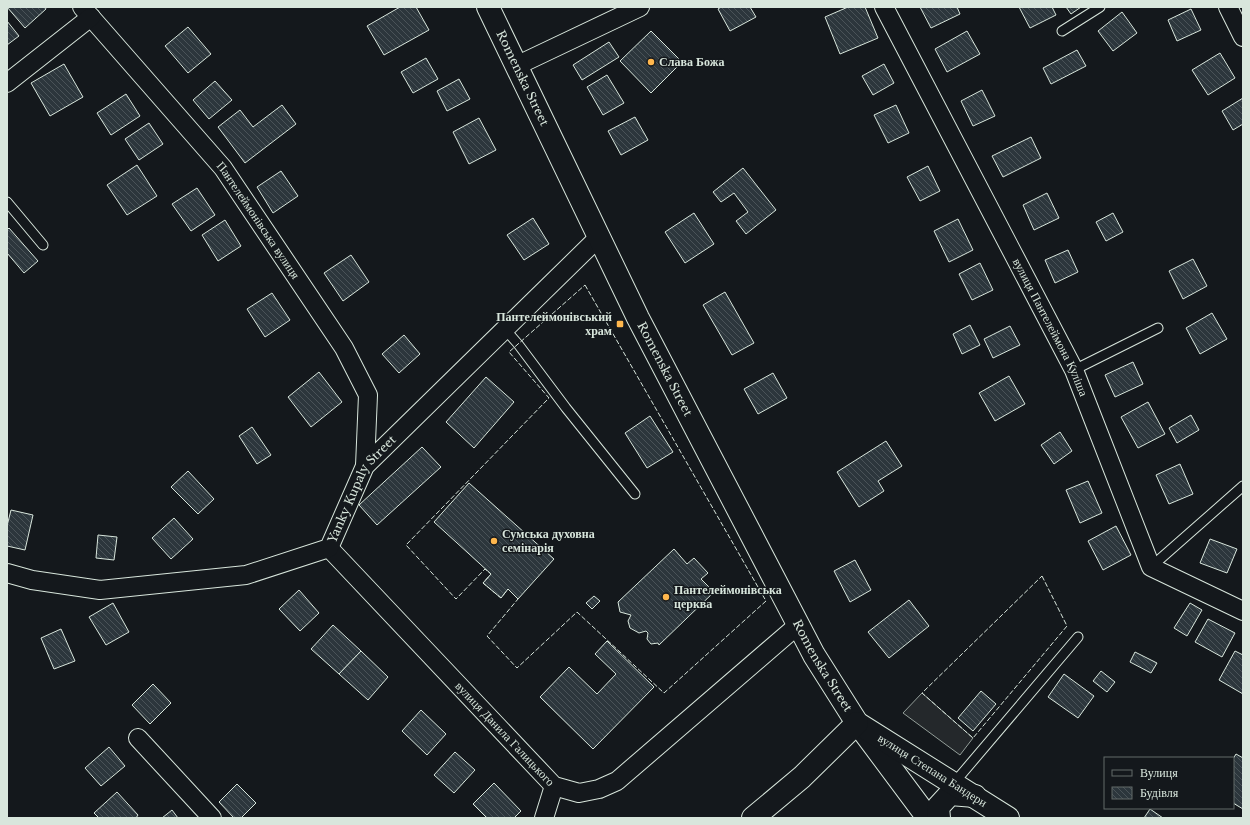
<svg xmlns="http://www.w3.org/2000/svg" width="1250" height="825" font-family="'Libre Baskerville',serif">
	<style>
		.parking { fill: #24282b; stroke: #939e99 }
		.building { fill: url(#building-back-hatch); stroke: #d8e6dc }
		.lines { fill: none; stroke-linecap: round; stroke-linejoin: round }
		.service-casing { stroke: #d8e6dc; stroke-width: 11 }
		.minor-casing { stroke: #d8e6dc; stroke-width: 20 }
		.secondary-casing { stroke: #d8e6dc; stroke-width: 24 }
		.primary-casing { stroke: #d8e6dc; stroke-width: 24 }
		.service { stroke: #14181c; stroke-width: 9 }
		.minor { stroke: #14181c; stroke-width: 18 }
		.secondary { stroke: #14181c; stroke-width: 22 }
		.primary { stroke: #14181c; stroke-width: 22 }
		.fence { stroke: #d8e6dc; stroke-width: 1; stroke-dasharray: 5 2; stroke-linecap: butt }
		.poi-dot { fill: #ffb74d; stroke: #14181c; stroke-width: 1.5 }
		.labels { text-anchor: middle; stroke-width: 3; stroke-linejoin: round; paint-order: stroke }
		.poi-label { font-size: 12px; font-weight: bold; fill: #d8e6dc; stroke: #14181c; text-anchor: start }
		.street-label { font-size: 12px; fill: #d8e6dc; stroke: #14181c }
	</style>
	<defs>
		<pattern id="building-back-hatch" width="6" height="6" patternUnits="userSpaceOnUse"><rect width="6" height="6" fill="#2c363c"/><path d="M-1 5l2 2M0 0l6 6M5-1l2 2" fill="none" stroke="#4a5358"/></pattern>
	</defs>
	<rect width="100%" height="100%" fill="#14181c"/>
	<polygon class="parking" points="922,693 973,738 960,755 903,713"/>
	<g class="building">
		<polygon points="7,7 45,7 46,9 25,28"/>
		<polygon points="400,7 416,7 429,30 384,55 367,26"/>
		<polygon points="721,7 750,7 756,17 730,31 718,9"/>
		<polygon points="848,7 865,7 878,38 840,54 825,17"/>
		<polygon points="920,7 957,7 960,14 931,28"/>
		<polygon points="1019,7 1052,7 1056,15 1030,28"/>
		<polygon points="1066,7 1081,7 1071,14"/>
		<polygon points="1191,9 1201,30 1177,41 1168,20"/>
		<polygon points="1122,12 1137,33 1113,51 1098,31"/>
		<polygon points="7,21 19,36 7,45"/>
		<polygon points="188,27 211,54 188,73 165,46"/>
		<polygon points="651,31 682,62 651,93 620,61"/>
		<polygon points="967,31 980,54 947,72 935,49"/>
		<polygon points="609,42 619,57 582,80 573,65"/>
		<polygon points="1077,50 1086,66 1051,84 1043,68"/>
		<polygon points="1220,53 1235,78 1208,95 1192,70"/>
		<polygon points="426,58 438,79 413,93 401,72"/>
		<polygon points="64,64 83,97 50,116 31,83"/>
		<polygon points="884,64 894,83 873,95 862,76"/>
		<polygon points="607,75 624,103 603,115 587,87"/>
		<polygon points="459,79 470,99 447,111 437,91"/>
		<polygon points="215,81 232,100 209,119 193,100"/>
		<polygon points="982,90 995,116 973,126 961,101"/>
		<polygon points="126,94 140,116 111,135 97,113"/>
		<polygon points="1243,98 1243,124 1233,130 1222,111"/>
		<polygon points="282,105 296,124 245,163 218,127 240,110 253,127"/>
		<polygon points="896,105 909,133 888,143 874,115"/>
		<polygon points="635,117 648,140 621,155 608,131"/>
		<polygon points="479,118 496,150 469,164 453,132"/>
		<polygon points="149,123 163,144 139,160 125,139"/>
		<polygon points="1031,137 1041,158 1003,177 992,156"/>
		<polygon points="137,165 157,196 127,215 107,185"/>
		<polygon points="928,166 940,191 920,201 907,177"/>
		<polygon points="743,168 776,210 746,234 736,221 748,212 734,193 721,202 713,192"/>
		<polygon points="281,171 298,196 273,213 257,187"/>
		<polygon points="197,188 215,215 191,231 172,204"/>
		<polygon points="1047,193 1059,218 1034,230 1023,205"/>
		<polygon points="694,213 714,244 685,263 665,232"/>
		<polygon points="1113,213 1123,232 1106,241 1096,222"/>
		<polygon points="533,218 549,244 524,260 507,235"/>
		<polygon points="958,219 973,250 949,262 934,231"/>
		<polygon points="225,220 241,246 218,261 202,235"/>
		<polygon points="9,228 38,261 24,273 7,253 7,230"/>
		<polygon points="1068,250 1078,272 1055,283 1045,260"/>
		<polygon points="351,255 369,282 343,301 324,273"/>
		<polygon points="1193,259 1207,286 1183,299 1169,271"/>
		<polygon points="980,263 993,290 972,300 959,274"/>
		<polygon points="725,292 754,343 732,355 703,305"/>
		<polygon points="272,293 290,320 265,337 247,309"/>
		<polygon points="1212,313 1227,339 1200,354 1186,328"/>
		<polygon points="970,325 980,345 962,354 953,334"/>
		<polygon points="1010,326 1020,345 993,358 984,339"/>
		<polygon points="404,335 420,354 399,373 382,354"/>
		<polygon points="1133,362 1143,384 1115,397 1105,375"/>
		<polygon points="319,372 342,402 311,427 288,397"/>
		<polygon points="773,373 787,398 758,414 744,389"/>
		<polygon points="1009,376 1025,404 995,421 979,393"/>
		<polygon points="486,377 514,402 474,448 446,422"/>
		<polygon points="1148,402 1165,434 1138,448 1121,417"/>
		<polygon points="1191,415 1199,430 1177,443 1169,428"/>
		<polygon points="650,416 673,452 647,468 625,433"/>
		<polygon points="252,427 271,455 257,464 239,436"/>
		<polygon points="1060,432 1072,451 1054,464 1041,445"/>
		<polygon points="886,441 902,466 878,481 884,491 859,507 837,472"/>
		<polygon points="422,447 441,467 377,525 359,505"/>
		<polygon points="1180,464 1193,494 1169,504 1156,475"/>
		<polygon points="188,471 214,499 198,514 171,487"/>
		<polygon points="1088,481 1102,513 1080,523 1066,490"/>
		<polygon points="469,483 554,559 518,599 508,589 501,598 483,583 491,574 434,522"/>
		<polygon points="11,510 33,515 25,550 7,546 7,526"/>
		<polygon points="174,518 193,539 171,559 152,538"/>
		<polygon points="1116,526 1131,555 1103,570 1088,541"/>
		<polygon points="98,535 117,537 114,560 96,558"/>
		<polygon points="1210,539 1237,549 1227,573 1200,563"/>
		<polygon points="674,549 687,564 694,558 708,573 701,579 714,592 659,645 658,643 651,644 647,639 648,633 646,631 639,633 630,628 628,621 631,615 620,612 618,602"/>
		<polygon points="855,560 871,590 850,602 834,571"/>
		<polygon points="299,590 319,613 300,631 279,609"/>
		<polygon points="594,596 600,601 592,609 586,603"/>
		<polygon points="909,600 929,626 889,658 868,632"/>
		<polygon points="113,603 129,632 106,645 89,617"/>
		<polygon points="1190,603 1202,610 1187,636 1174,628"/>
		<polygon points="1208,619 1235,633 1222,657 1195,642"/>
		<polygon points="333,625 361,651 339,674 311,649"/>
		<polygon points="61,629 75,661 54,669 41,638"/>
		<polygon points="607,641 654,687 593,749 540,697 569,667 597,694 616,674 595,654"/>
		<polygon points="361,651 388,677 368,700 339,674"/>
		<polygon points="1235,651 1243,655 1243,694 1219,680"/>
		<polygon points="1135,652 1157,663 1151,673 1130,662"/>
		<polygon points="1101,671 1115,682 1107,692 1093,681"/>
		<polygon points="1064,674 1094,696 1078,718 1048,697"/>
		<polygon points="153,684 171,703 150,724 132,705"/>
		<polygon points="981,691 996,704 973,731 958,718"/>
		<polygon points="421,710 446,734 427,755 402,731"/>
		<polygon points="109,747 125,766 101,786 85,768"/>
		<polygon points="455,752 475,770 454,793 434,775"/>
		<polygon points="1236,754 1243,758 1243,809 1233,803 1233,759"/>
		<polygon points="494,783 521,811 514,818 487,818 473,804"/>
		<polygon points="237,784 256,803 241,818 234,818 219,802"/>
		<polygon points="117,792 138,815 136,818 99,818 94,813"/>
		<polygon points="1150,809 1163,818 1144,818"/>
		<polygon points="172,810 178,818 162,818"/>
	</g>
	<g class="lines">
		<g class="service-casing">
			<g id="service">
				<polyline points="1062,31 1100,7"/>
				<polyline points="7,202 43,245"/>
				<polyline points="504,328 518,344 566,408 635,494"/>
				<polyline points="1074,370 1158,328"/>
				<polyline points="1151,567 1243,486"/>
				<polyline points="954,783 1078,637"/>
			</g>
		</g>
		<g class="minor-casing">
			<g id="minor">
				<path id="s1" d="M 82,7 L 223,168 L 344,348 L 368,395 L 365,466"/>
				<path id="s2" d="M 884,7 L 1074,370 L 1151,567 L 1243,611"/>
				<polyline points="1228,7 1243,37"/>
				<polyline points="516,66 640,7"/>
				<polyline points="7,83 91,17"/>
				<path id="s3" d="M 329,548 L 554,786 L 579,793 L 599,789 L 617,781 L 798,625"/>
				<path id="s4" d="M 7,573 L 32,580 L 100,590 L 246,575 L 329,548 L 365,466 L 599,237"/>
				<polyline points="138,738 212,818"/>
				<polyline points="544,818 554,786"/>
			</g>
		</g>
		<g class="secondary-casing">
			<g id="secondary">
				<polyline points="858,724 928,818"/>
				<polyline points="939,818 938,807 950,794 975,796"/>
			</g>
		</g>
		<g class="primary-casing">
			<g id="primary">
				<path id="s5" d="M 488,7 L 638,318 L 814,655 L 857,723 L 1008,818"/>
				<polyline points="753,818 802,777 857,723"/>
			</g>
		</g>
		<use href="#service" class="service"/>
		<use href="#minor" class="minor"/>
		<use href="#secondary" class="secondary"/>
		<use href="#primary" class="primary"/>
		<g class="fence">
			<polygon points="585,285 766,601 664,693 577,612 517,668 487,636 518,599 508,589 501,598 483,583 491,574 485,569 456,599 406,545 549,398 509,352"/>
			<polygon points="1042,576 1067,626 973,738 922,693"/>
		</g>
	</g>
	<g class="poi-dot">
		<circle cx="651" cy="62" r="4"/>
		<rect x="616" y="320" width="8" height="8" rx="2"/>
		<circle cx="494" cy="541" r="4"/>
		<circle cx="666" cy="597" r="4"/>
	</g>
	<g class="labels">
		<g class="poi-label">
			<text x="659" y="66">Слава Божа</text>
			<text x="612" y="321" text-anchor="end">Пантелеймонівський<tspan x="612" dy="14">храм</tspan></text>
			<text x="502" y="538">Сумська духовна<tspan x="502" dy="14">семінарія</tspan></text>
			<text x="674" y="594">Пантелеймонівська<tspan x="674" dy="14">церква</tspan></text>
		</g>
		<g class="street-label">
			<text dy="4" stroke="none"><textPath href="#s5" startOffset="79">Romenska Street</textPath></text>
			<text dy="4" stroke="none"><textPath href="#s1" startOffset="277">Пантелеймонівська вулиця</textPath></text>
			<text dy="4" stroke="none"><textPath href="#s2" startOffset="361">вулиця Пантелеймона Куліша</textPath></text>
			<text dy="4" stroke="none"><textPath href="#s5" startOffset="403">Romenska Street</textPath></text>
			<text dy="4" stroke="none"><textPath href="#s4" startOffset="397">Yanky Kupaly Street</textPath></text>
			<text dy="4" stroke="none"><textPath href="#s5" startOffset="739">Romenska Street</textPath></text>
			<text dy="4" stroke="none"><textPath href="#s3" startOffset="256">вулиця Данила Галицького</textPath></text>
			<text dy="4" stroke="none"><textPath href="#s5" startOffset="895">вулиця Степана Бандери</textPath></text>
		</g>
	</g>
	<rect width="1250" height="825" fill="none" stroke="#d8e6dc" stroke-width="16"/>
	<rect x="1104" y="757" width="130" height="52" fill="#14181c" stroke="#626a69"/>
	<rect x="1112" y="770" width="20" height="6" fill="#14181c" stroke="#626a69"/>
	<text x="1140" y="777" font-size="12" fill="#d8e6dc">Вулиця</text>
	<rect x="1112" y="787" width="20" height="12" fill="url(#building-back-hatch)" stroke="#626a69"/>
	<text x="1140" y="797" font-size="12" fill="#d8e6dc">Будівля</text>
</svg>
